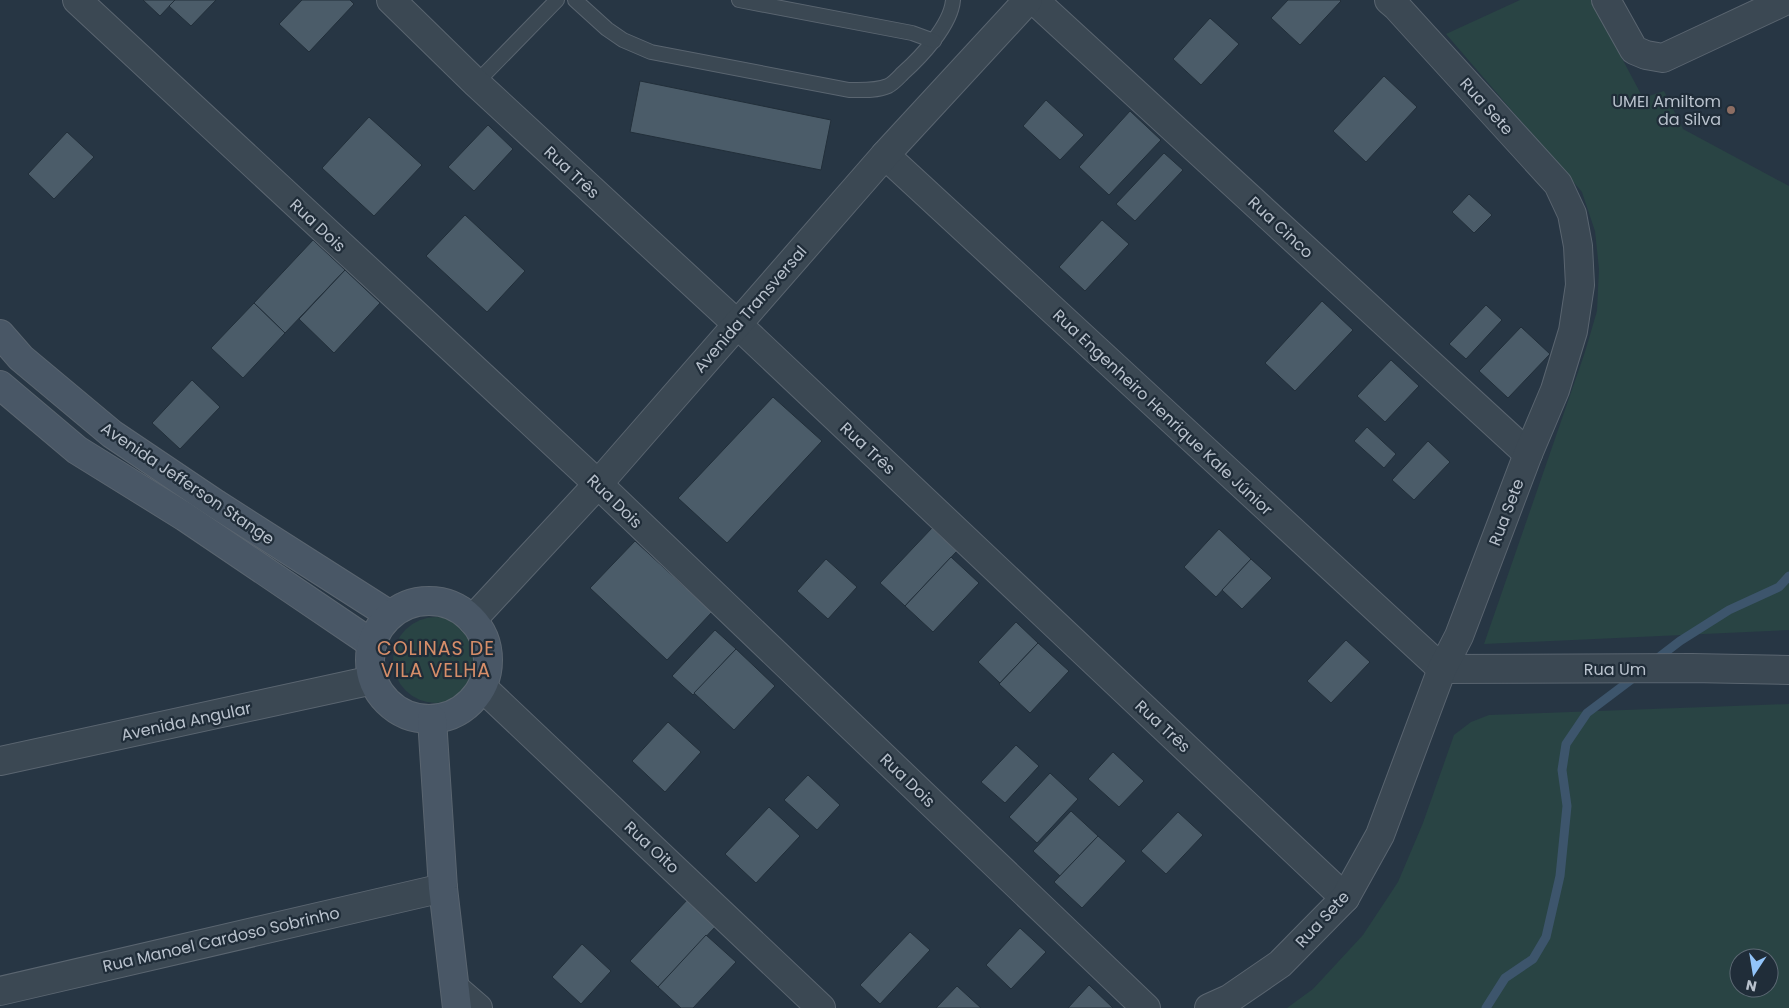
<svg xmlns="http://www.w3.org/2000/svg" width="1789" height="1008" font-family="Poppins,sans-serif">
	<style>
		.green { fill: #294444; fill-rule: evenodd }
		.lines { fill: none; stroke-linecap: round; stroke-linejoin: round }
		.stream { stroke: #3d556c; stroke-width: 9 }
		.building { fill: #4b5c69; stroke: #222f3a }
		.lane-casing { stroke: #5a6570; stroke-width: 16 }
		.street-casing { stroke: #5a6570; stroke-width: 30 }
		.secondary-casing { stroke: #5a6570; stroke-width: 30 }
		.lane { stroke: #3b4853; stroke-width: 14 }
		.street { stroke: #3b4853; stroke-width: 28 }
		.secondary { stroke: #495766; stroke-width: 28 }
		.education-dot { fill: #8d6e63; stroke: #202d39; stroke-width: 2 }
		.labels { text-anchor: middle; stroke-width: 4.5; stroke-linejoin: round; paint-order: stroke }
		.poi-label { font-size: 16px; fill: #b9c2cd; stroke: #202d39; text-anchor: end }
		.street-label { font-size: 16px; fill: #b9c2cd; stroke: #202d39 }
		.quarter-label { font-size: 19px; letter-spacing: 1px; fill: #d78e69; stroke: #202d39 }
	</style>
	<rect width="100%" height="100%" fill="#273644"/>
	<g class="green">
		<polygon points="1520,0 1591,0 1643,98 1664,91 1683,129 1789,186 1789,630 1484,644 1585,352 1597,311 1599,269 1595,231 1582,192 1446,34"/>
		<circle cx="436" cy="660" r="43"/>
		<path d="M 1789,704 L 1789,1008 L 1287,1008 L 1313,989 L 1363,935 L 1398,882 L 1423,823 L 1454,735 L 1471,722 L 1489,715 ZM 1739,958 L 1769,958 L 1769,988 L 1739,988 Z"/>
	</g>
	<g class="lines">
		<g class="stream">
			<polyline points="1654,661 1680,641 1729,610 1779,587 1789,576"/>
			<polyline points="1486,1008 1505,978 1533,959 1546,937 1560,876 1567,806 1562,770 1566,744 1587,713 1636,676"/>
		</g>
	</g>
	<g class="building">
		<polygon points="143,0 175,0 160,16"/>
		<polygon points="175,0 216,0 191,26 169,6"/>
		<polygon points="302,0 350,0 354,4 309,52 279,24"/>
		<polygon points="1288,0 1340,0 1341,1 1300,45 1271,18"/>
		<polygon points="1210,18 1239,44 1201,85 1173,59"/>
		<polygon points="1384,76 1417,107 1366,162 1333,131"/>
		<polygon points="640,81 831,120 821,170 630,132"/>
		<polygon points="1046,100 1084,135 1060,160 1023,126"/>
		<polygon points="1130,111 1161,140 1109,195 1079,167"/>
		<polygon points="369,117 422,165 374,216 322,168"/>
		<polygon points="488,125 513,149 474,191 448,167"/>
		<polygon points="67,132 94,157 54,199 28,174"/>
		<polygon points="1164,153 1183,170 1135,221 1116,204"/>
		<polygon points="1469,194 1492,215 1474,233 1452,212"/>
		<polygon points="465,215 525,271 487,312 426,256"/>
		<polygon points="1102,220 1129,244 1085,291 1059,267"/>
		<polygon points="313,240 345,270 285,333 254,303"/>
		<polygon points="345,270 380,303 334,353 299,319"/>
		<polygon points="1322,301 1353,330 1295,391 1265,363"/>
		<polygon points="254,303 285,333 243,378 211,348"/>
		<polygon points="1486,305 1502,320 1466,359 1449,344"/>
		<polygon points="1521,327 1550,354 1508,398 1479,371"/>
		<polygon points="1391,360 1419,386 1385,422 1357,396"/>
		<polygon points="192,380 220,407 180,449 152,423"/>
		<polygon points="773,397 822,441 727,543 678,498"/>
		<polygon points="1367,427 1396,454 1384,468 1354,441"/>
		<polygon points="1428,441 1450,462 1414,500 1392,480"/>
		<polygon points="932,528 957,551 905,606 880,583"/>
		<polygon points="1219,529 1251,559 1216,597 1184,567"/>
		<polygon points="635,541 712,612 667,660 590,588"/>
		<polygon points="951,557 979,583 933,632 905,606"/>
		<polygon points="826,559 857,587 828,619 797,591"/>
		<polygon points="1251,559 1272,578 1242,609 1222,590"/>
		<polygon points="1016,622 1038,643 1000,683 978,662"/>
		<polygon points="715,630 736,649 693,695 672,676"/>
		<polygon points="1346,640 1370,662 1331,703 1307,681"/>
		<polygon points="1038,643 1069,671 1030,713 999,684"/>
		<polygon points="736,649 775,686 734,730 694,693"/>
		<polygon points="668,722 701,752 665,792 632,761"/>
		<polygon points="1016,745 1039,766 1005,803 981,782"/>
		<polygon points="1113,752 1144,781 1119,807 1088,779"/>
		<polygon points="1050,773 1078,799 1037,843 1009,817"/>
		<polygon points="808,775 840,805 817,830 784,800"/>
		<polygon points="769,807 800,836 756,883 725,854"/>
		<polygon points="1071,811 1098,836 1060,876 1033,851"/>
		<polygon points="1178,812 1203,835 1166,874 1141,851"/>
		<polygon points="1098,836 1126,861 1082,908 1054,882"/>
		<polygon points="688,899 717,925 658,987 630,961"/>
		<polygon points="1020,928 1046,952 1011,989 986,965"/>
		<polygon points="910,932 930,950 880,1004 860,985"/>
		<polygon points="706,935 736,962 693,1008 681,1008 658,987"/>
		<polygon points="582,944 611,971 581,1004 552,977"/>
		<polygon points="1089,985 1113,1008 1068,1008"/>
		<polygon points="957,986 981,1008 936,1008"/>
	</g>
	<g class="lines">
		<g class="lane-casing">
			<g id="lane">
				<path d="M 575,0 L 607,29 L 623,40 L 651,52 L 849,90 C 862,90 876,91 888,86 C 894,83 898,78 903,73 C 921,57 951,25 953,0"/>
				<polyline points="739,0 912,33 934,41"/>
				<polyline points="476,83 557,0"/>
			</g>
		</g>
		<g class="street-casing">
			<g id="street">
				<polyline points="77,0 598,484 1146,1008"/>
				<polyline points="391,0 476,83 737,324 1345,898"/>
				<polyline points="1034,0 1528,454"/>
				<polyline points="1606,0 1634,50 1646,55 1663,58 1787,0"/>
				<polyline points="885,155 1442,669 1692,668 1789,670"/>
				<polyline points="472,620 598,484 885,155 1028,0"/>
				<polyline points="482,687 821,1008"/>
				<polyline points="0,761 373,680"/>
				<polyline points="456,989 478,1008"/>
				<polyline points="0,991 443,888"/>
				<polyline points="1209,1008 1229,999 1280,964 1345,898 1380,835 1442,669 1459,636 1528,454 1555,390 1573,331 1580,285 1578,246 1572,214 1558,184 1396,6 1389,0"/>
			</g>
		</g>
		<g class="secondary-casing">
			<g id="secondary">
				<polyline points="0,334 21,358 112,434 216,504 390,615"/>
				<polyline points="0,385 77,450 185,517 371,643"/>
				<circle cx="429" cy="660" r="59"/>
				<polyline points="432,719 443,888 457,1008"/>
			</g>
		</g>
		<use href="#lane" class="lane"/>
		<use href="#street" class="street"/>
		<use href="#secondary" class="secondary"/>
	</g>
	<circle class="education-dot" cx="1731" cy="110" r="5"/>
	<g class="labels">
		<g class="poi-label">
			<text x="1721" y="107">UMEI Amiltom<tspan x="1721" dy="18">da Silva</tspan></text>
		</g>
		<g class="street-label">
			<text transform="translate(1487 106) rotate(48)" y="6">Rua Sete</text>
			<text transform="translate(572 172) rotate(43)" y="6">Rua Três</text>
			<text transform="translate(318 225) rotate(43)" y="6">Rua Dois</text>
			<text transform="translate(1281 227) rotate(43)" y="6">Rua Cinco</text>
			<text transform="translate(750 309) rotate(-49)" y="6">Avenida Transversal</text>
			<text transform="translate(1163 412) rotate(43)" y="6">Rua Engenheiro Henrique Kale Júnior</text>
			<text transform="translate(868 448) rotate(43)" y="6">Rua Três</text>
			<text transform="translate(188 483) rotate(34)" y="6">Avenida Jefferson Stange</text>
			<text transform="translate(615 501) rotate(44)" y="6">Rua Dois</text>
			<text transform="translate(1506 512) rotate(-69)" y="6">Rua Sete</text>
			<text x="1615" y="675">Rua Um</text>
			<text transform="translate(186 721) rotate(-12)" y="6">Avenida Angular</text>
			<text transform="translate(1163 726) rotate(43)" y="6">Rua Três</text>
			<text transform="translate(908 780) rotate(44)" y="6">Rua Dois</text>
			<text transform="translate(652 847) rotate(43)" y="6">Rua Oito</text>
			<text transform="translate(1322 919) rotate(-47)" y="6">Rua Sete</text>
			<text transform="translate(221 939) rotate(-13)" y="6">Rua Manoel Cardoso Sobrinho</text>
		</g>
		<g class="quarter-label">
			<text x="436" y="655">COLINAS DE<tspan x="436" dy="22">VILA VELHA</tspan></text>
		</g>
	</g>
	<g transform="translate(1754 973) rotate(192)"><circle r="24" fill="#202d39" stroke="#5d6974"/>
	<path d="M0-4L9 19L0 12L-9 19Z" fill="#92c4f9"/>
	<text y="-8" font-size="14" font-weight="bold" text-anchor="middle" fill="#b9c2cd">N</text>
	</g>
</svg>
